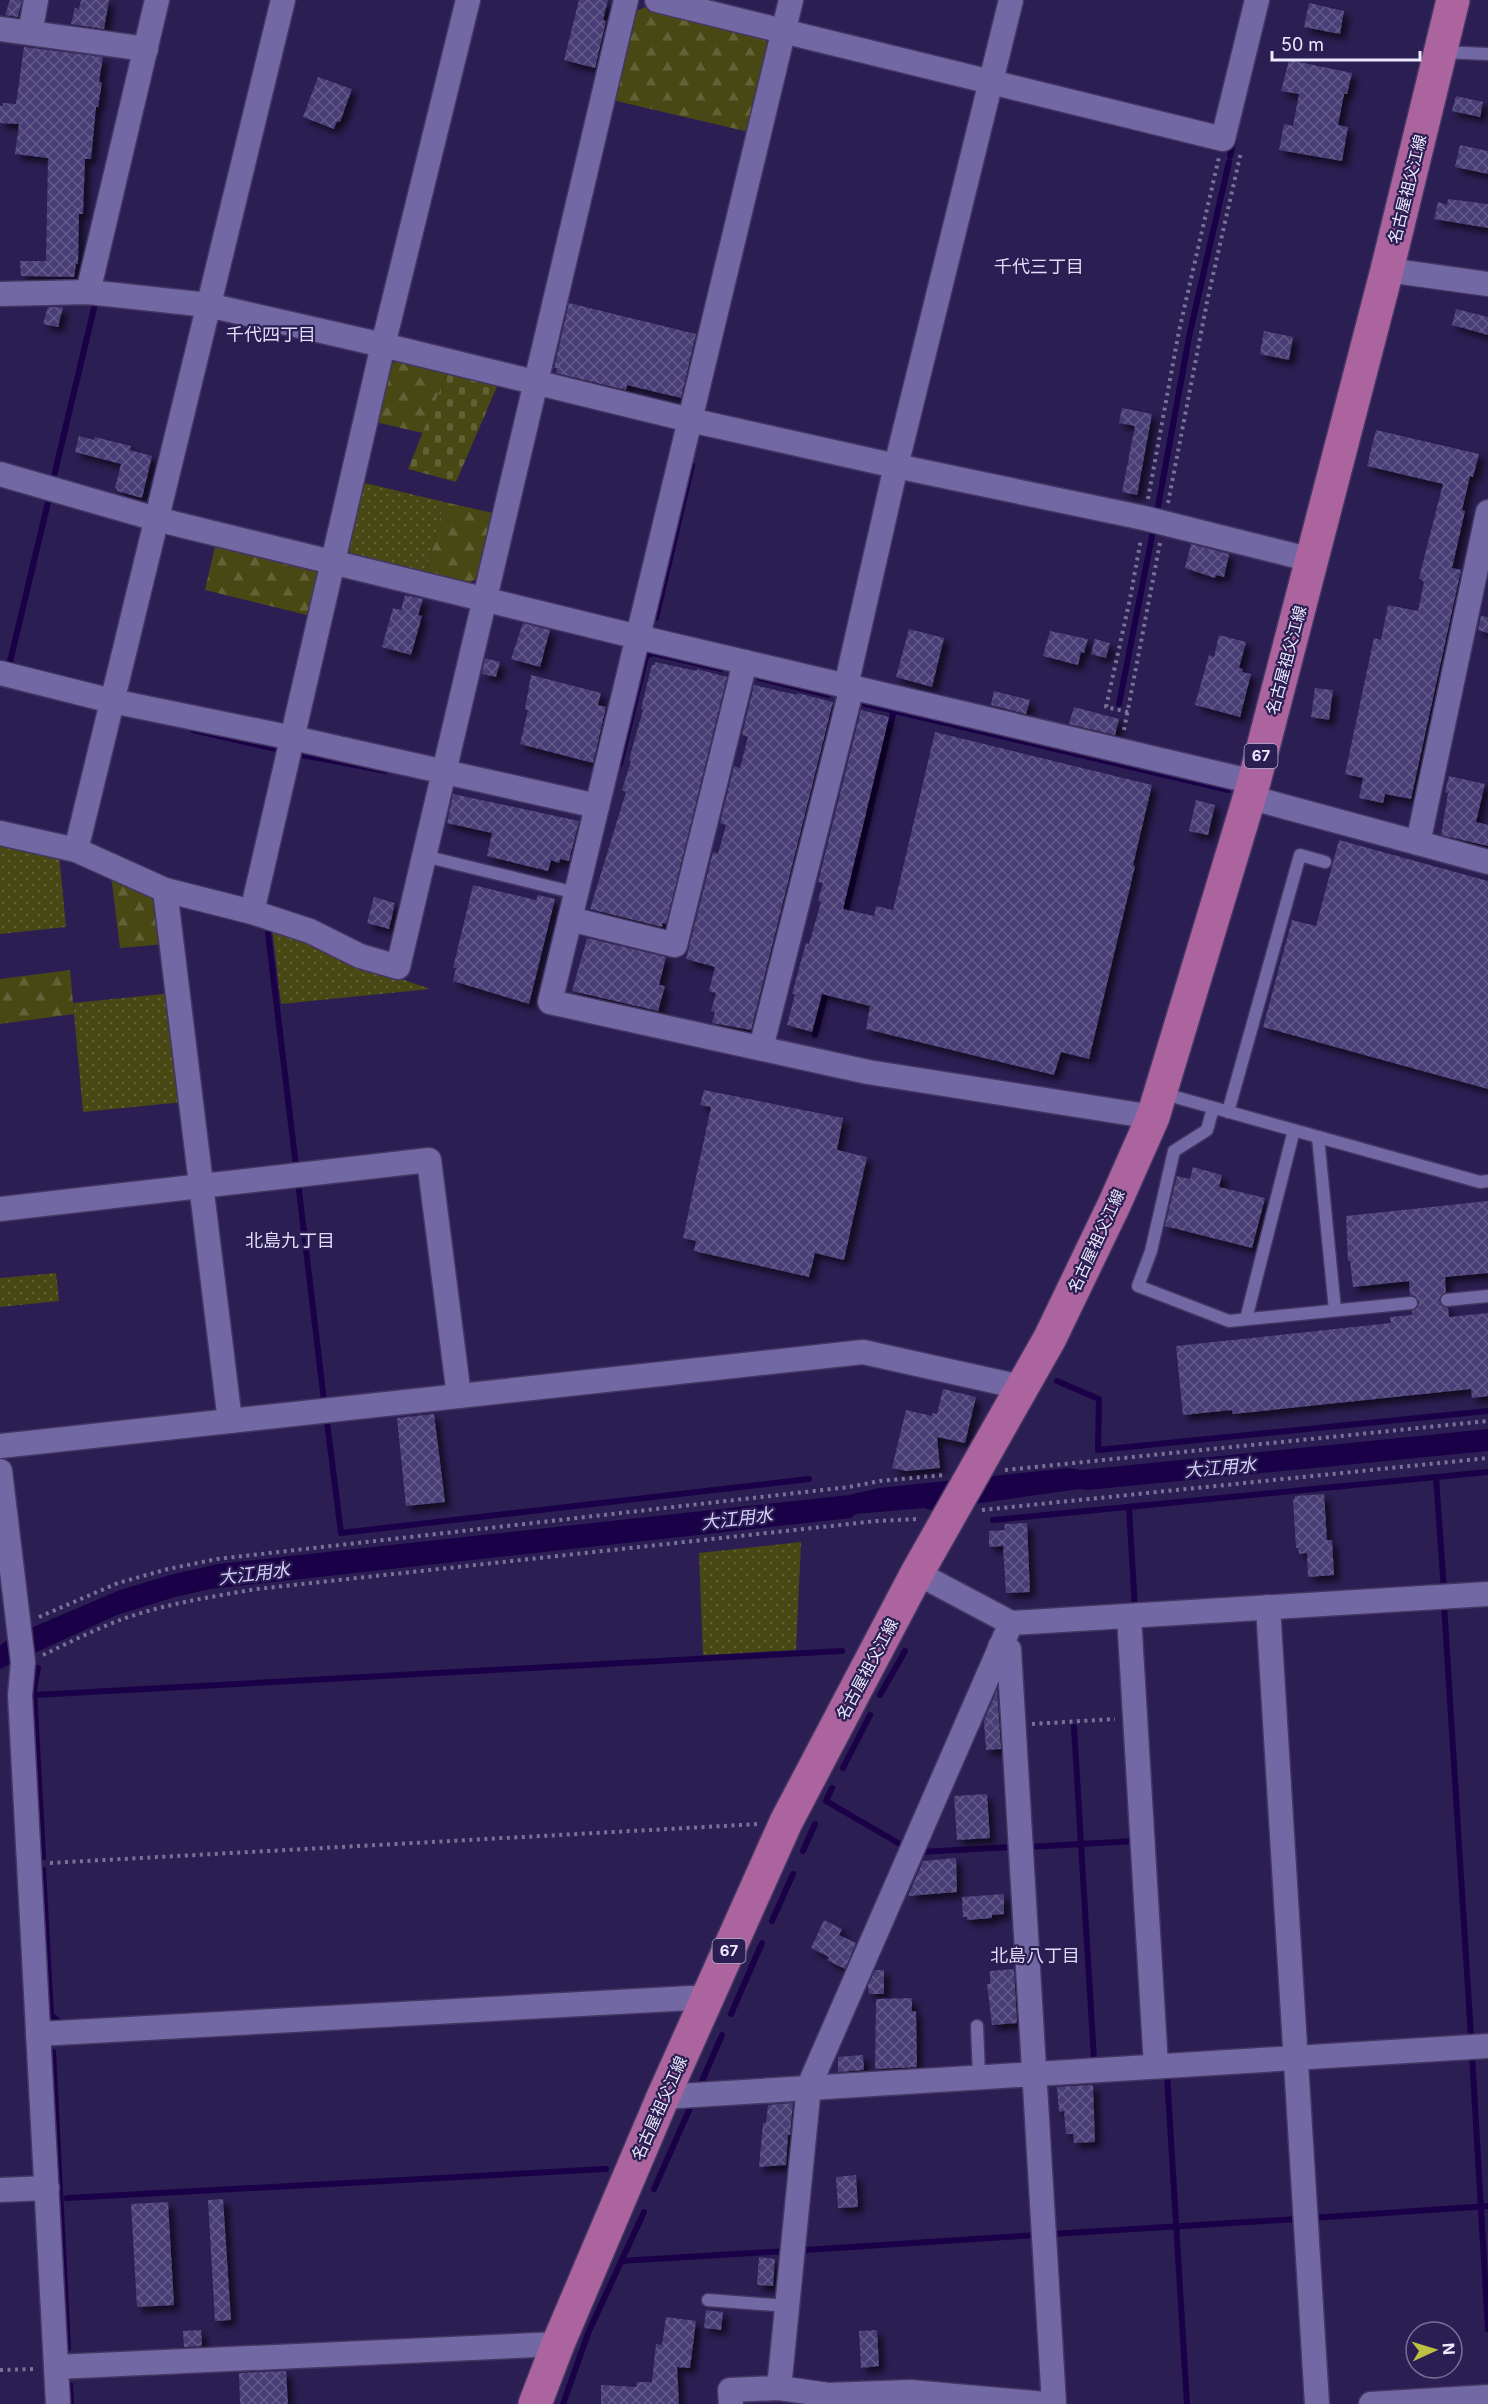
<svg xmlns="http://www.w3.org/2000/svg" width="1488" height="2404" font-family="Inter,'Noto Sans JP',sans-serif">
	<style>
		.grass { fill: url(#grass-dots) }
		.forest { fill: url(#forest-firs) }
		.cemetery { fill: url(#cemetery-stones) }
		.water { fill: #1a0046 }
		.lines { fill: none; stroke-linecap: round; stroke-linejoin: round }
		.stream { stroke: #1a0046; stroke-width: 6 }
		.building { fill: url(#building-cross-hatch); filter: url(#shadow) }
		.lane-casing { stroke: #443662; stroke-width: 15 }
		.street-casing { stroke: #443662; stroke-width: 27 }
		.primary-casing { stroke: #443662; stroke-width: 36 }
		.path { stroke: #797198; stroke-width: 4; stroke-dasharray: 3 4.5; stroke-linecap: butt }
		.lane { stroke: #7269a4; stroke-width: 12 }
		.street { stroke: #7269a4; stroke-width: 24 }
		.primary { stroke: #ab649d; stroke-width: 33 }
		.labels { text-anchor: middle; stroke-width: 4.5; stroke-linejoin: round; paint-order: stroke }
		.shield { fill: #2b1e52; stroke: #b1acca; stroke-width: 1.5 }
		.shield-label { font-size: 15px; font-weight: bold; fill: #ebe9fd }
		.street-label { font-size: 16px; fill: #ebe9fd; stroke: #2b1e52 }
		.neighbourhood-label { font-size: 18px; fill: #dfddf7; stroke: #2b1e52 }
		.water-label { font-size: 18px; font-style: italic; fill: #d5d0fb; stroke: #2b1e52 }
	</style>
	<defs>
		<pattern id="grass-dots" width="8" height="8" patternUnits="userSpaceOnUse" patternTransform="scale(1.5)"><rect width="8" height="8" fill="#474813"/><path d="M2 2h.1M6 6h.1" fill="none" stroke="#626236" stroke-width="1.8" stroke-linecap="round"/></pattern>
		<pattern id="forest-firs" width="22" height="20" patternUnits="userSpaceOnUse" patternTransform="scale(1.5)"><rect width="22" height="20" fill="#474813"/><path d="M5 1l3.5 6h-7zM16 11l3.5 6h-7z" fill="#626236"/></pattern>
		<pattern id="cemetery-stones" width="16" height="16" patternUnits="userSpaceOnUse" patternTransform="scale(1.5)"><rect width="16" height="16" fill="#474813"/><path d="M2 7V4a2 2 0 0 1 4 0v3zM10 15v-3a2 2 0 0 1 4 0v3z" fill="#626236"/></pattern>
		<pattern id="building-cross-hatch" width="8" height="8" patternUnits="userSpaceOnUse" patternTransform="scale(1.5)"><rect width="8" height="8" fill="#483e75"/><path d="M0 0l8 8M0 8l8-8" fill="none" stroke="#635a8a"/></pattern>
		<filter id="shadow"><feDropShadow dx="5.5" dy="5.5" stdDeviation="3" flood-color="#0009"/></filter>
	</defs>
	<rect width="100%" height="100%" fill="#2b1e52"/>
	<g class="grass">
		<polygon points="361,482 444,502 426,574 352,556 347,546"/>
		<polygon points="0,840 59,854 66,927 0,934"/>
		<polygon points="272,926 356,963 430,989 281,1004"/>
		<polygon points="173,993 184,1102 83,1112 73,1003"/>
		<polygon points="56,1273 59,1301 0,1307 0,1278"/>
		<polygon points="801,1542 796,1650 703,1655 699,1553"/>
	</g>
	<g class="forest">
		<polygon points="645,7 763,36 769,46 749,132 612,100 633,13"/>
		<polygon points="401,359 448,370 423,433 375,422 388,366"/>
		<polygon points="444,502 493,513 476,579 466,584 426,574"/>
		<polygon points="216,542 314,565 320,577 311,616 205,590"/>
		<polygon points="111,875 154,893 167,944 120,948"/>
		<polygon points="70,970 74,1014 0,1024 0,979"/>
	</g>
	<polygon class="cemetery" points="448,370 499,382 456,482 408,469"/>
	<polygon class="water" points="1488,1429 1488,1451 1087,1490 1079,1489 931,1510 924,1508 856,1514 851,1518 210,1589 175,1597 117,1615 0,1669 0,1645 19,1633 120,1590 170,1575 218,1564 849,1495 879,1488 1068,1468 1082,1470"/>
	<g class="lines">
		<g class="stream">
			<polyline points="1230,156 1234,139"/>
			<polyline points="53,480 95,304"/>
			<polyline points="1157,512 1190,332 1229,162"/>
			<polyline points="656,618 692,465"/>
			<polyline points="10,662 49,498"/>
			<polyline points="759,678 828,695"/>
			<polyline points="865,704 1228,790"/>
			<polyline points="1119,704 1153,531"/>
			<polyline points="193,730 281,750"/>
			<polyline points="297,754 386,771"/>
			<polyline points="620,764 646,656 653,653 721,669"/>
			<polyline points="845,915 894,710"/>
			<polyline points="268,933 296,1166"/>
			<polyline points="815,1035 827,989"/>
			<polyline points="298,1182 324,1401"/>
			<polyline points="1057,1381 1099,1399 1098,1450 1488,1411"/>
			<polyline points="327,1422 341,1533 809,1479"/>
			<polyline points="1436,1477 1444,1591"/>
			<polyline points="1129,1507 1135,1609"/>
			<polyline points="993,1520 1488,1472"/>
			<polyline points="1444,1604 1471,2037"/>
			<polyline points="38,1668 34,1689 43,1857"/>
			<polyline points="34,1695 842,1651"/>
			<polyline points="880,1695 905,1651"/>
			<polyline points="1074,1727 1094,2060"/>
			<polyline points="843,1768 870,1715"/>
			<polyline points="832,1788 826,1801 905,1847"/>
			<polyline points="1028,1847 1135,1841"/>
			<polyline points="803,1851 815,1824"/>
			<polyline points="920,1852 1012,1847"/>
			<polyline points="43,1870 51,2015 60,2022 63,2022"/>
			<polyline points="772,1921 793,1874"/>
			<polyline points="731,2014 762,1943"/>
			<polyline points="53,2052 68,2348"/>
			<polyline points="1472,2055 1488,2329"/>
			<polyline points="1167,2074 1187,2404"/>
			<polyline points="702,2081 722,2035"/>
			<polyline points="654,2189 690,2108"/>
			<polyline points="67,2198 606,2169"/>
			<polyline points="1312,2218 1488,2206"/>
			<polyline points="1052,2234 1297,2219"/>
			<polyline points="804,2250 1036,2235"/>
			<polyline points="621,2261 786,2251"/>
			<polyline points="70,2385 71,2404"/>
			<polyline points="563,2404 589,2331 644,2212"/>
		</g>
	</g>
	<g class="building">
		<polygon points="10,0 22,0 18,17 5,15"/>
		<polygon points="81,0 109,0 104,29 71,24 75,8 79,9"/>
		<polygon points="579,0 608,0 603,20 606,21 595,68 564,60"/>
		<polygon points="1309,3 1344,11 1340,34 1304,27"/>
		<polygon points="24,47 103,57 99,82 102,82 98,107 96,107 91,159 85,159 83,214 79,214 78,264 76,264 74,277 21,276 20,261 46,261 48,158 15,154 19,124 0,123 0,106 3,106 3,103 16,104"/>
		<polygon points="1289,60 1352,73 1347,94 1344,94 1338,125 1348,127 1342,161 1279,150 1284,124 1293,126 1299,94 1281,91"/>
		<polygon points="318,77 352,89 340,122 337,121 334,129 303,117"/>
		<polygon points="1456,96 1483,102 1480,117 1452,111"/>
		<polygon points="1460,145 1488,151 1488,174 1455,167"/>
		<polygon points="1448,199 1488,204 1488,228 1434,219 1438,202 1447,205"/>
		<polygon points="569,303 696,334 681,398 627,385 626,390 556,373 557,368 554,368"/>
		<polygon points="48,307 63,307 58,327 43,324"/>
		<polygon points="1456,309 1488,317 1488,335 1452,325"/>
		<polygon points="1264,331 1293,337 1289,360 1260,354"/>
		<polygon points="1122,408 1152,414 1137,495 1122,492 1135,426 1119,423"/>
		<polygon points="1376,430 1479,454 1473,477 1470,476 1462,510 1465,511 1452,568 1461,570 1411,799 1385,794 1383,803 1359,798 1363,778 1345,774 1374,638 1381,640 1388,605 1418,611 1424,582 1419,578 1443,484 1367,466"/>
		<polygon points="79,436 94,440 95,437 131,446 130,450 152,456 142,498 117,491 117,489 115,488 121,464 75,452"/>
		<polygon points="1191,544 1229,554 1224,577 1216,575 1215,578 1185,568"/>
		<polygon points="405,595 423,599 418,615 422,616 411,655 382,647 393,608 401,610"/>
		<polygon points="1481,616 1488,617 1488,633 1478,630"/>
		<polygon points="523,623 550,630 540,667 511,659"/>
		<polygon points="909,629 944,638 932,687 896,677"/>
		<polygon points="1050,631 1088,639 1084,653 1081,652 1078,665 1043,656"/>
		<polygon points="1219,635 1246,642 1239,668 1243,669 1242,672 1251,674 1240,717 1195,705 1209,655 1214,657"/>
		<polygon points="1095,639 1110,643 1106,658 1091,654"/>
		<polygon points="485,658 500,662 496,677 482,674"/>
		<polygon points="655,662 697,671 697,669 727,677 666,924 663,923 662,927 590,909 626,792 622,790 631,761 629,760 643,710 641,709 648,680 652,665 655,665"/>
		<polygon points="531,675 601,693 598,705 606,707 593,763 520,744 528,710 525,709"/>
		<polygon points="754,685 797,695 797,693 833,702 751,1030 712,1023 715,1012 711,1011 716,993 709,991 715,967 686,959 713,852 718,854 726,825 720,823 734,766 740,768 748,737 742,735"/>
		<polygon points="1315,688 1333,690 1329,720 1311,717"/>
		<polygon points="994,691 1030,700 1026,714 991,705"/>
		<polygon points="1074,707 1119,719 1115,735 1069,724"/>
		<polygon points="861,710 889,717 843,909 874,916 876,906 893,910 935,732 1152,785 1133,865 1135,866 1089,1059 1061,1052 1054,1075 866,1029 870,1006 822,994 812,1032 787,1025 795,994 792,994 806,943 809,944 821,902 818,901 823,883 818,882"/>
		<polygon points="1449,776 1485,784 1476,822 1488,825 1488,846 1441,835 1448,793 1445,792"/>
		<polygon points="453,794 579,821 569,861 560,859 559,863 551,860 548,871 487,856 492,833 447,823"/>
		<polygon points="1196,800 1215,805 1208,835 1189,831"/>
		<polygon points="1339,840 1488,881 1488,1089 1263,1027 1292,920 1316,926"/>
		<polygon points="473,885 536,900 538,895 555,899 529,1004 453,981 456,968 453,968"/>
		<polygon points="374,897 395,903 389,929 367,923"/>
		<polygon points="587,938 666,957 659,985 665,986 658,1011 572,991"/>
		<polygon points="704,1090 843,1118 837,1150 867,1157 844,1260 815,1253 809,1277 694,1251 696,1241 683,1238 711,1107 700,1105"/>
		<polygon points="1193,1167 1222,1175 1219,1187 1265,1198 1252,1248 1165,1226 1177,1176 1190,1179"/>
		<polygon points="1488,1201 1488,1273 1445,1277 1446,1292 1442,1294 1439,1300 1441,1305 1448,1308 1449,1317 1488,1313 1488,1396 1472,1398 1471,1389 1233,1414 1232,1410 1183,1415 1176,1346 1391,1323 1390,1317 1412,1315 1412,1311 1418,1307 1419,1302 1415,1296 1410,1295 1409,1281 1353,1287 1350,1261 1348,1261 1346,1216"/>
		<polygon points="943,1389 976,1397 965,1443 937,1437 940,1468 906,1471 892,1468 906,1410 932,1416 932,1413 937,1414"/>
		<polygon points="434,1414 445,1502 406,1506 397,1418"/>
		<polygon points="1324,1494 1327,1540 1332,1540 1334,1575 1308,1577 1307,1553 1299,1554 1298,1548 1296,1548 1293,1499 1295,1499 1295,1496"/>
		<polygon points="1027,1523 1030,1592 1006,1593 1003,1546 989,1547 989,1531 1005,1530 1004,1524"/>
		<polygon points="997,1690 1001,1749 986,1750 984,1721"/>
		<polygon points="987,1794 990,1838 957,1840 954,1796"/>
		<polygon points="956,1858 957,1892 908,1896 923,1861"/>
		<polygon points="1004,1894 1004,1914 992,1915 992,1918 967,1920 967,1917 963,1917 962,1897"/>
		<polygon points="824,1920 842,1929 839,1935 856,1943 845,1969 827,1960 829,1957 811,1948"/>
		<polygon points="1014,1969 1017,2023 992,2025 987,1984 990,1984 990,1971"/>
		<polygon points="875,1970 884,1970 884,1994 869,1994 868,1985"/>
		<polygon points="912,1998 912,2011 916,2011 917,2067 875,2069 876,1999"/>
		<polygon points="863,2055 864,2070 838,2072 838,2057"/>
		<polygon points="1093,2085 1095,2142 1074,2143 1073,2134 1066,2134 1064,2111 1059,2112 1057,2087"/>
		<polygon points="793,2103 790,2135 788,2135 786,2165 759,2167 763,2123 766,2123 768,2105"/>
		<polygon points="856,2175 858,2207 838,2208 836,2177"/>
		<polygon points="223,2199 231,2320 215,2321 208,2200"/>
		<polygon points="168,2202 174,2305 137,2307 131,2204"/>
		<polygon points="759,2257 775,2259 773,2286 757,2285"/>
		<polygon points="706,2310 723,2312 721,2330 704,2328"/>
		<polygon points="666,2317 696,2321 690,2368 677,2367 679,2404 601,2404 601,2385 636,2387 637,2382 652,2382 656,2344 662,2345"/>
		<polygon points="201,2330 202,2346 184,2347 183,2331"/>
		<polygon points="877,2330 879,2366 861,2368 859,2331"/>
		<polygon points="286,2371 288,2404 240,2404 239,2373"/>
	</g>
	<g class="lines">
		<g class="lane-casing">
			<g id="lane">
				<polyline points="1441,52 1488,54"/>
				<polyline points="424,856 576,893"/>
				<polyline points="1161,1093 1480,1182 1488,1181"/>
				<polyline points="1213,1108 1207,1130 1174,1151 1151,1251 1138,1286 1229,1321 1411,1303"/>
				<polyline points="1228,1112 1300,855 1325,862"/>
				<polyline points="1318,1137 1335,1310"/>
				<polyline points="1447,1300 1488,1296"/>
				<polyline points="1246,1319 1294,1130"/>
				<polyline points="977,2026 979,2076"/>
				<polyline points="708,2300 787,2306"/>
			</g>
		</g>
		<g class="street-casing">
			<g id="street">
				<polyline points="657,0 1223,139 1257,0"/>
				<polyline points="791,0 550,1002 868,1072 1153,1117"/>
				<polyline points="0,29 146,49"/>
				<polyline points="30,33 36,0"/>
				<polyline points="1387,270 1488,284"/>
				<polyline points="88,292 157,0"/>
				<polyline points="0,294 88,292 208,305 383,345 690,420 896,466 1144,518 1312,560"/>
				<polyline points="0,474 156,519 638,637 1254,782"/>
				<polyline points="0,673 112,701 293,738 597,806"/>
				<polyline points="846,686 896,466 1011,0"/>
				<polyline points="1249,797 1488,862"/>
				<polyline points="0,833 76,850 165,890 252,912 310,931 360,956 398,967 626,0"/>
				<polyline points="1418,843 1488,512"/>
				<polyline points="76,850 283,0"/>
				<polyline points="165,890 230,1421"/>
				<polyline points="252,912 383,345 468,0"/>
				<polyline points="570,919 675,945 745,662"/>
				<polyline points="761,1048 852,687"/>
				<polyline points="0,1209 429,1160 459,1396"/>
				<polyline points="0,1446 863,1352 1021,1387"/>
				<polyline points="0,1471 23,1662 20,1695 58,2404"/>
				<polyline points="917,1573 1011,1623 1488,1594"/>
				<polyline points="1268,1607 1317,2404"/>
				<polyline points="1129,1616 1156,2066"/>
				<polyline points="1000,1647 1009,1650 1054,2404"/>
				<polyline points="38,2034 709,1997"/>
				<polyline points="663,2097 1488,2046"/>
				<polyline points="0,2190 47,2188"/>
				<polyline points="56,2367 558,2344"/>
				<polyline points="779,2388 809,2086 1011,1623"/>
				<polyline points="731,2404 730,2390 779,2388 828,2395 910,2392 1045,2404"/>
				<polyline points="1371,2404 1488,2397"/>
			</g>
		</g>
		<g class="primary-casing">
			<polyline id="primary" points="535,2404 558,2344 663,2097 786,1822 917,1573 1050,1338 1114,1205 1153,1117 1254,782 1387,270 1453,0"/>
		</g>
		<g class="path">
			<polyline points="1148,499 1179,331 1219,157"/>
			<polyline points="1168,503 1208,297 1241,152"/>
			<polyline points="1128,712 1106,707 1130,599 1141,539"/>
			<polyline points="1124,730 1160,543"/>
			<polyline points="1005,1470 1488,1421"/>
			<polyline points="982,1510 1488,1458"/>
			<polyline points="39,1617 118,1583 168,1569 217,1559 849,1487 880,1481 944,1475"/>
			<path d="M 43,1655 C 68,1643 94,1630 120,1620 C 164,1604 210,1597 257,1589 L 876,1521 L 918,1519"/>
			<polyline points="1032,1724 1115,1719"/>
			<polyline points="50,1863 759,1824"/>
			<polyline points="0,2370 35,2369"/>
		</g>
		<use href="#lane" class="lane"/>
		<use href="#street" class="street"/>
		<use href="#primary" class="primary"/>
	</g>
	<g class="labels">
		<g class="shield">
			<rect x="1244.5" y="744" width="33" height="24" rx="4.5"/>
			<rect x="712.5" y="1939" width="33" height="24" rx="4.5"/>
		</g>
		<g class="shield-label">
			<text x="1261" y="761">67</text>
			<text x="729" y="1956">67</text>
		</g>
		<g class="street-label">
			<text transform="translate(1407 189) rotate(-76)" y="6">名古屋祖父江線</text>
			<text transform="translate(1286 660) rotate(-75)" y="6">名古屋祖父江線</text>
			<text transform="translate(1096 1241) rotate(-65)" y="6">名古屋祖父江線</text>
			<text transform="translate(867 1669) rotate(-62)" y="6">名古屋祖父江線</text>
			<text transform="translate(659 2108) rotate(-66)" y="6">名古屋祖父江線</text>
		</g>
		<g class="neighbourhood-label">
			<text x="1039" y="273">千代三丁目</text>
			<text x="271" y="341">千代四丁目</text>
			<text x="290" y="1247">北島九丁目</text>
			<text x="1035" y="1962">北島八丁目</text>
		</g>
		<g class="water-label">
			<text transform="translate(1220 1468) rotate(-5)" y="6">大江用水</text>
			<text transform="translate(737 1519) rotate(-7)" y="6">大江用水</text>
			<text transform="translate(254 1574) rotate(-7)" y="6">大江用水</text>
		</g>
	</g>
	<g transform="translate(1434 2350) rotate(86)"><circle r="28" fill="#2b1e52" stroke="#786f96" stroke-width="1.5"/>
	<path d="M0-4.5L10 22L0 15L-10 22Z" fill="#bdbf43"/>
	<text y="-9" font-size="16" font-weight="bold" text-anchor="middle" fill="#ebe9fd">N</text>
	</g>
	<path d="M1272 51v9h148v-9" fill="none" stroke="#ebe9fd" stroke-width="3"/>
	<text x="1281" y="51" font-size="18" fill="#ebe9fd" stroke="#2b1e52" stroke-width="4.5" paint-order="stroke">50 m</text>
</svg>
